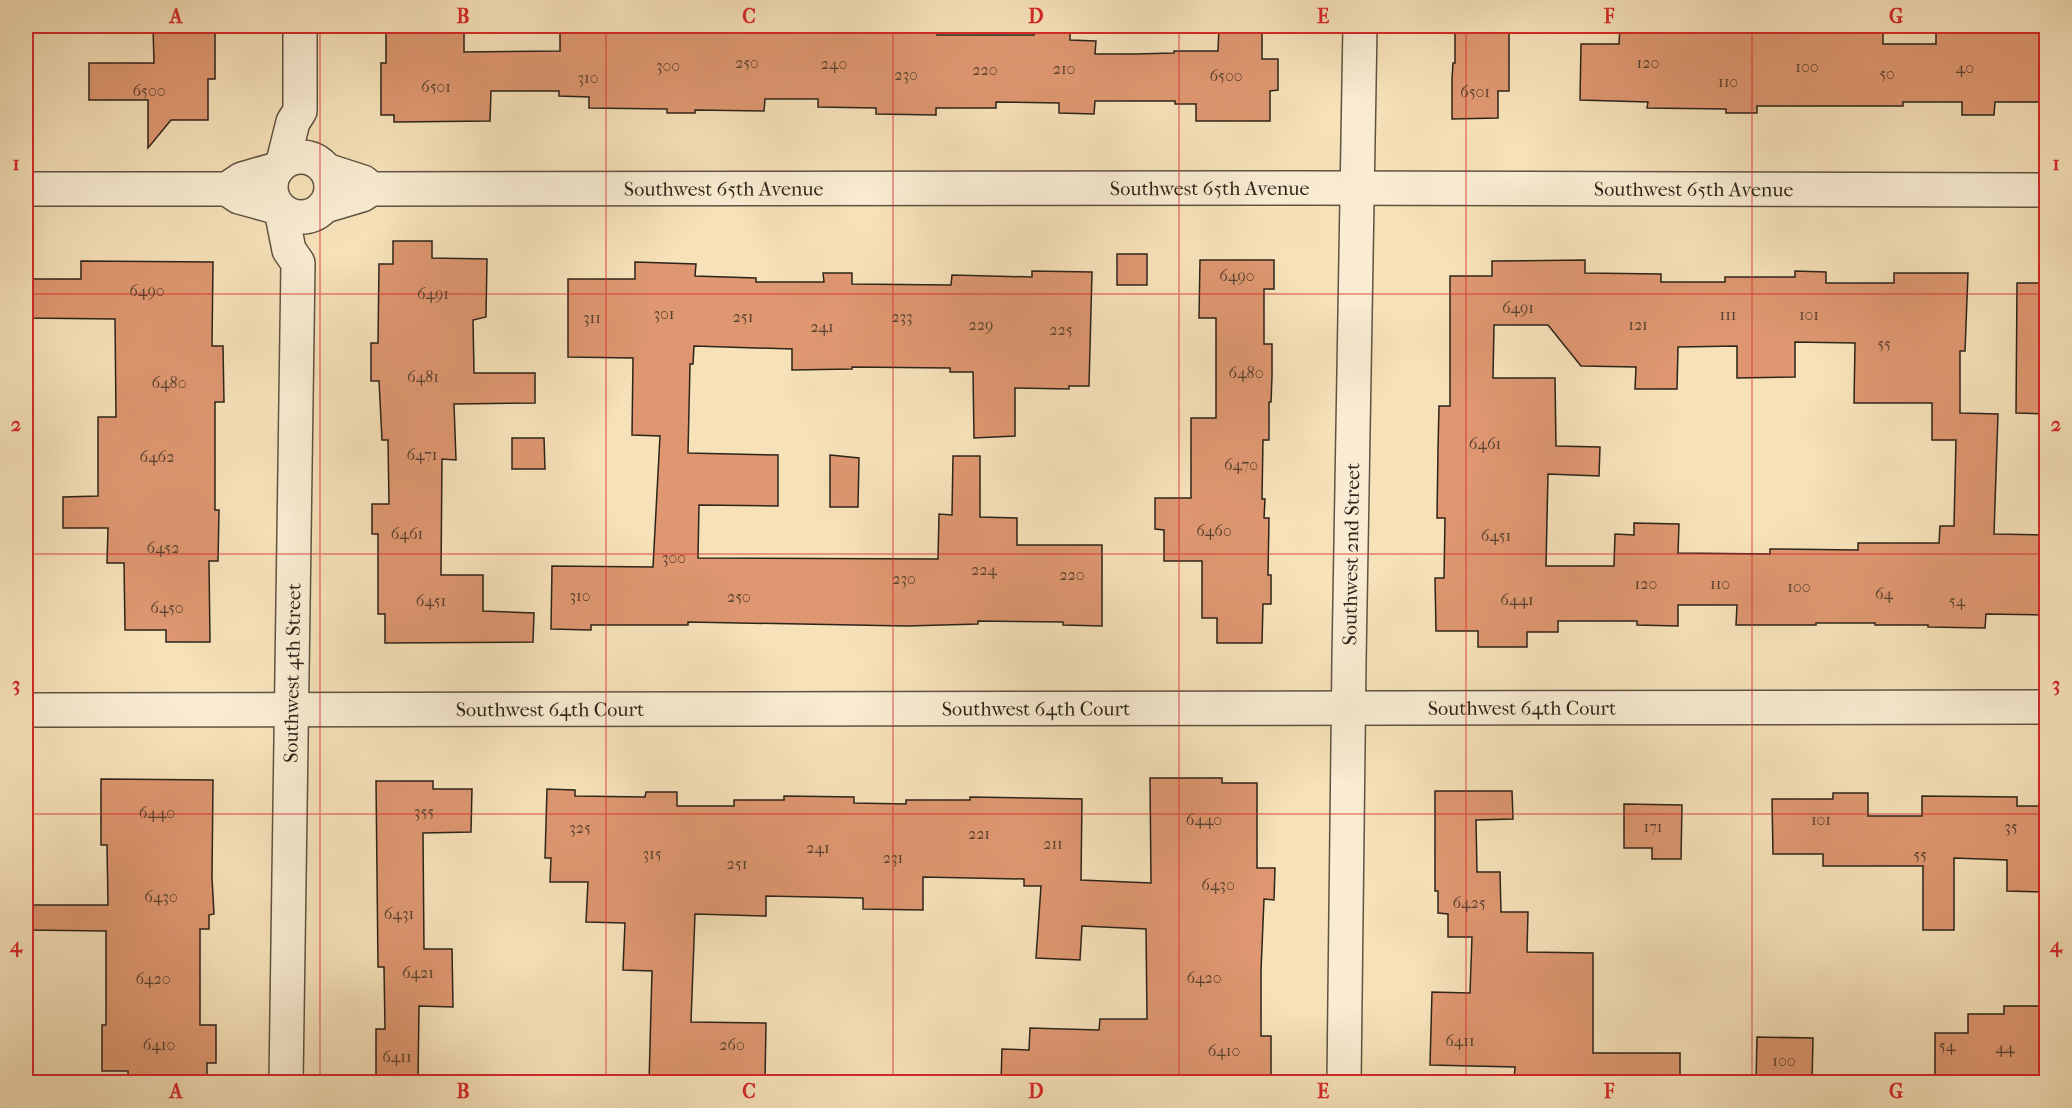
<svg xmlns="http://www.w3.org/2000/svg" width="2072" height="1108" font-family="'IM FELL French Canon',serif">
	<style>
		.building { fill: #de9770; stroke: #2d241a; stroke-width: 1.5; fill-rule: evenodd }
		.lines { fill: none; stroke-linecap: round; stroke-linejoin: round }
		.minor-casing { stroke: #5f5342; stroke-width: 36 }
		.tertiary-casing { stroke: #5f5342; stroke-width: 36 }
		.minor { stroke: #f9ecd2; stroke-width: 33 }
		.tertiary { stroke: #f9ecd2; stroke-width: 33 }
		.grid { fill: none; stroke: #d62828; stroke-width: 1.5; stroke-opacity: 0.55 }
		.labels { text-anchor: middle; stroke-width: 5; stroke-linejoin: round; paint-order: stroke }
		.number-label { font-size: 16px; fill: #594130 }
		.street-label { font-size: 20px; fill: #2d241a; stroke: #f9ecd2 }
		.neatline { fill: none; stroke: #d62828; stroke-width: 2 }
		.grid-label { font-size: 20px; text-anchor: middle; font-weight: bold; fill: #d62828 }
	</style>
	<rect width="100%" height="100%" fill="#f6e1b9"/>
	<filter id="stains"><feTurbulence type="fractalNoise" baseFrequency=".00333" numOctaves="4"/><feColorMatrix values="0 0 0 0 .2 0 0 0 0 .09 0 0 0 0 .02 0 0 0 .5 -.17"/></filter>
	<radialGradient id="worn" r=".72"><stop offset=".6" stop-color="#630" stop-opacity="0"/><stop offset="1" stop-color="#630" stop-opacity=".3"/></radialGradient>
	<g class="building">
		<polygon points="153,26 215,26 215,79 208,79 208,120 171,120 148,148 148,100 89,100 89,63 154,63"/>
		<polygon points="386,26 464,26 464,52 560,51 560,33 581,33 581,26 852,26 852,33 906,33 906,27 937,28 937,35 1034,35 1034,31 1070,32 1070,40 1096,41 1095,54 1134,54 1174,53 1174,51 1218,51 1219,26 1262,26 1262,59 1278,59 1278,90 1270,91 1270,121 1196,121 1196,104 1175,104 1175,101 1095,101 1094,114 1059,113 1059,103 996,102 996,108 936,108 936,115 876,114 876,108 818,107 818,99 765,99 764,111 695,110 695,113 667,113 667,109 589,108 589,97 559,96 559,91 491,91 490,121 394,122 394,115 381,115 381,63 386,63"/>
		<polygon points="1455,26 1509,26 1509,91 1498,91 1498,118 1452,119 1452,79 1453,63 1455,63"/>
		<polygon points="1620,26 1883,26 1883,44 1936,44 1936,31 2016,33 2016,26 2046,26 2046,102 1995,102 1994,115 1962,115 1962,102 1903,102 1903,106 1757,106 1757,113 1726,113 1726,109 1647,108 1648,102 1580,100 1581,44 1619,44"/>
		<polygon points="393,241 432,241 432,258 487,259 486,317 473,320 474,373 535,373 535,403 454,404 456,460 442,459 441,575 483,575 483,611 534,613 533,642 385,643 385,614 378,614 378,534 372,534 372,504 389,504 388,440 382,440 379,381 371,381 371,343 378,343 379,264 393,264"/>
		<rect x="1117" y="254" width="30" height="31"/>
		<polygon points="1200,260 1274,260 1274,289 1264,289 1264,344 1272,344 1272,376 1271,402 1269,402 1269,440 1263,440 1262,499 1265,499 1264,518 1269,518 1268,575 1271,575 1271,604 1263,604 1262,643 1217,643 1217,618 1202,618 1202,561 1164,561 1164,530 1155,529 1155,498 1191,498 1191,418 1216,418 1216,318 1199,318"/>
		<path d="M 1585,260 L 1585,273 L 1661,274 L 1661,282 L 1725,282 L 1725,277 L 1795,277 L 1795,271 L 1826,272 L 1826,283 L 1894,283 L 1894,273 L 1968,273 L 1965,351 L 1960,351 L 1960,413 L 1998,414 L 1994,534 L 2046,535 L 2046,615 L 1986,614 L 1985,628 L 1928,627 L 1928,625 L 1875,625 L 1875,623 L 1816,623 L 1816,625 L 1736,625 L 1737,605 L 1678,605 L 1678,626 L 1637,625 L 1637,621 L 1558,621 L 1558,632 L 1527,632 L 1527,647 L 1478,647 L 1478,631 L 1436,631 L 1435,578 L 1444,578 L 1445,518 L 1437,518 L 1438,449 L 1439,406 L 1450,406 L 1450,276 L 1492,276 L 1492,261 ZM 1494,325 L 1548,325 L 1581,366 L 1636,367 L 1635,389 L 1677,389 L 1678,347 L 1737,346 L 1737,378 L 1795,377 L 1795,342 L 1855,343 L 1854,403 L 1932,403 L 1932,440 L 1956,440 L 1954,526 L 1940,526 L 1939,543 L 1858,543 L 1858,550 L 1770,549 L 1770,554 L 1678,553 L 1679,524 L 1634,523 L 1634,535 L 1615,534 L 1614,566 L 1546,566 L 1548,474 L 1599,476 L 1600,447 L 1556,446 L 1555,378 L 1493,378 Z"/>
		<polygon points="81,261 213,262 212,346 223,346 224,402 215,402 215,510 219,510 218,561 209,561 210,642 166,642 166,630 125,630 124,563 107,563 108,528 63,528 63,497 98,496 98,417 116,417 115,319 26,318 26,279 81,279"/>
		<polygon points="635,262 696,264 695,276 756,278 756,282 824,282 823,273 852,273 852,284 951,285 952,275 1032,277 1032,271 1092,272 1089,386 1069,386 1069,389 1015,388 1015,436 974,438 973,372 950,372 950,368 852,367 852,369 792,370 792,349 694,346 693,364 690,364 688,453 778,455 778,506 699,505 698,558 938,559 939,514 952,515 953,456 980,456 980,517 1017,518 1017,545 1102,545 1102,626 1063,625 1063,622 978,621 978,624 906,626 688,622 688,625 591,625 591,630 551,629 552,566 653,567 660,436 632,435 633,358 568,357 568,279 635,279"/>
		<polygon points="2017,283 2046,283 2046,414 2016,413"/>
		<polygon points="512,438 544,438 545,469 512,469"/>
		<polygon points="830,455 859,458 858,507 830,507"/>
		<polygon points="1150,778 1222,778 1222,783 1257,783 1257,868 1275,868 1274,900 1264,899 1261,971 1261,1036 1271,1036 1271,1083 1001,1083 1002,1049 1029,1050 1030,1028 1099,1030 1100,1019 1147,1019 1146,929 1082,926 1080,960 1036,958 1041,886 1024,886 1024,879 923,877 923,910 863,909 863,898 766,896 766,916 695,914 691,1022 766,1023 765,1083 649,1083 652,971 623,970 625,923 586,922 588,882 550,882 551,858 545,858 547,789 575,790 575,796 645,797 646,792 677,792 677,806 734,806 734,800 784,800 784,796 854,797 854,803 906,804 906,800 970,800 970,797 1082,799 1081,880 1151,883"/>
		<polygon points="101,779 213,780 212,878 214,914 209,915 209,929 200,929 200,1025 216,1025 216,1063 207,1063 207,1083 128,1083 128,1071 102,1071 102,1025 106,1025 106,931 26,930 26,905 108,905 107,845 101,845"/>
		<polygon points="376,781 433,781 433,789 472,789 471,832 423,833 424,949 452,949 453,1007 419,1006 418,1083 376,1083 376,1029 385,1029 384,967 378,967"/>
		<polygon points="1435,791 1512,791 1513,819 1476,820 1477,872 1500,872 1501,912 1528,912 1527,952 1593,953 1593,1053 1680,1053 1680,1083 1514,1080 1515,1067 1430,1065 1432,992 1470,993 1472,937 1448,937 1448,914 1438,913 1438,891 1435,891"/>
		<polygon points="1833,793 1868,793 1868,816 1922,816 1922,796 2017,797 2017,806 2046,806 2045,892 2007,891 2007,860 1954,858 1954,930 1923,930 1923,866 1823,866 1823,854 1773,854 1772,799 1833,799"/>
		<polygon points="1624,804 1682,805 1681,859 1652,859 1652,848 1624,848"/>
		<polygon points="2004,1006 2042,1006 2042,1083 2011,1083 2011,1080 1935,1080 1935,1033 1968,1033 1968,1014 2004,1014"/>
		<polygon points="1757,1037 1813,1038 1812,1083 1756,1083"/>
	</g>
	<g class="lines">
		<g class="minor-casing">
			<g id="minor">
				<polyline points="326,170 363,182 371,189"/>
				<polyline points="26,189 227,189 242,179 277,169"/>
				<polyline points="227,189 239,197 279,208"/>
				<path id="s1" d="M 325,206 L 362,195 L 371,189 L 1305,188 L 2046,190"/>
				<path id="s2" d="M 26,710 L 2046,707"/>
				<path id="s3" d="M 1344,1082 L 1349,661 L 1360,26"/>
			</g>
		</g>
		<g class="tertiary-casing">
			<g id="tertiary">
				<circle cx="301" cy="187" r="30"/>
				<polyline points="283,162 293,122 300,111 300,26"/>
				<polyline points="281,210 289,250 298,263 286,1082"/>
			</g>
		</g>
		<use href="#minor" class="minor"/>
		<use href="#tertiary" class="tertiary"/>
	</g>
	<path class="grid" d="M 320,26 L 320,1082M 606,26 L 606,1082M 893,26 L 893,1082M 1179,26 L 1179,1082M 1466,26 L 1466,1082M 1752,26 L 1752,1082M 26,294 L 2046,294M 26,554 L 2046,554M 26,814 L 2046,814"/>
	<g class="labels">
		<g class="number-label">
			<text x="747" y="68">250</text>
			<text x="1648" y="68">120</text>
			<text x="834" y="69">240</text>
			<text x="668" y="71">300</text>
			<text x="1807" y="72">100</text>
			<text x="1965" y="73">40</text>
			<text x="1064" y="74">210</text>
			<text x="985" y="75">220</text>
			<text x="1887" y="79">50</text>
			<text x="906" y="80">230</text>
			<text x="1226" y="81">6500</text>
			<text x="588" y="83">310</text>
			<text x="1728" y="87">110</text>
			<text x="436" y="92">6501</text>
			<text x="149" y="96">6500</text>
			<text x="1475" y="97">6501</text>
			<text x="1237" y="281">6490</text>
			<text x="147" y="296">6490</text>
			<text x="433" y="299">6491</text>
			<text x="1518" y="313">6491</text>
			<text x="664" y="319">301</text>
			<text x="1728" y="320">111</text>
			<text x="1809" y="320">101</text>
			<text x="743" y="322">251</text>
			<text x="902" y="322">233</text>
			<text x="592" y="323">311</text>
			<text x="981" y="330">229</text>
			<text x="1638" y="330">121</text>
			<text x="822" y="332">241</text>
			<text x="1061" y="335">225</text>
			<text x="1884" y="349">55</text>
			<text x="1246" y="378">6480</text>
			<text x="423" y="382">6481</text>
			<text x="169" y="388">6480</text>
			<text x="1485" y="449">6461</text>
			<text x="422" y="460">6471</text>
			<text x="157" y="462">6462</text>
			<text x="1241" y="470">6470</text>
			<text x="1214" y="536">6460</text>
			<text x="407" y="539">6461</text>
			<text x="1496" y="541">6451</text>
			<text x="163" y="553">6452</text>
			<text x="674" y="563">300</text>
			<text x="984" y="575">224</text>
			<text x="1072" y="580">220</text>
			<text x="904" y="584">230</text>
			<text x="1646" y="589">120</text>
			<text x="1720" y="589">110</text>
			<text x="1799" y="592">100</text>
			<text x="1884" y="599">64</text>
			<text x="580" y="601">310</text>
			<text x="739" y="602">250</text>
			<text x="1517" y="605">6441</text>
			<text x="431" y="606">6451</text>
			<text x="1957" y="606">54</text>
			<text x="167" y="613">6450</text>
			<text x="424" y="817">355</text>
			<text x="157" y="818">6440</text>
			<text x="1204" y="825">6440</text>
			<text x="1821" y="825">101</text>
			<text x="1653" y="832">171</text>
			<text x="2011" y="832">35</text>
			<text x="580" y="833">325</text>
			<text x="979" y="839">221</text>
			<text x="1053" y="849">211</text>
			<text x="818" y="853">241</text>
			<text x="652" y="859">315</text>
			<text x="1920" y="860">55</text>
			<text x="893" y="863">231</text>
			<text x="737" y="869">251</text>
			<text x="1218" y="890">6430</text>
			<text x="161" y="902">6430</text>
			<text x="1469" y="908">6425</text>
			<text x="399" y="919">6431</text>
			<text x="418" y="978">6421</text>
			<text x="1204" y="983">6420</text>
			<text x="153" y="984">6420</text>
			<text x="1460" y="1046">6411</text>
			<text x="159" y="1050">6410</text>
			<text x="732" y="1050">260</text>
			<text x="1947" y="1051">54</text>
			<text x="2005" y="1053">44</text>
			<text x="1224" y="1056">6410</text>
			<text x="397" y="1062">6411</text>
			<text x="1784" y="1066">100</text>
		</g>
		<g class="street-label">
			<text dy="7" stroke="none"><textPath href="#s1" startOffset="888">Southwest 65th Avenue</textPath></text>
			<text dy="7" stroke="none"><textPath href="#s1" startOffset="402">Southwest 65th Avenue</textPath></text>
			<text dy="7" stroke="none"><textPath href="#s1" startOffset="1372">Southwest 65th Avenue</textPath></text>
			<text dy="7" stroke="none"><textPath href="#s3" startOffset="528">Southwest 2nd Street</textPath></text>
			<text transform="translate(292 673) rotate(-89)" y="7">Southwest 4th Street</text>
			<text dy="7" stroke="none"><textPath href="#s2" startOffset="1496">Southwest 64th Court</textPath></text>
			<text dy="7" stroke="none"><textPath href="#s2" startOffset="1010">Southwest 64th Court</textPath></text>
			<text dy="7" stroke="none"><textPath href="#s2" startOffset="524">Southwest 64th Court</textPath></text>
		</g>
	</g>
	<rect width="2072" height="1108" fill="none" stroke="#f6e1b9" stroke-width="66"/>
	<rect x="33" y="33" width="2006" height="1042" class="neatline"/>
	<g class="grid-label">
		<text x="176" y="23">A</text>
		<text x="463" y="23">B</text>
		<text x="749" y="23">C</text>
		<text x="1036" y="23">D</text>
		<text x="1323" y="23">E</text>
		<text x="1609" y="23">F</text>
		<text x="1896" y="23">G</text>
		<text x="16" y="170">1</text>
		<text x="2056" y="170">1</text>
		<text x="16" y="431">2</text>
		<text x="2056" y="431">2</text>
		<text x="16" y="691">3</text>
		<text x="2056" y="691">3</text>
		<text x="16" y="952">4</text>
		<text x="2056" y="952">4</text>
		<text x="176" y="1098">A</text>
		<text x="463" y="1098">B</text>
		<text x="749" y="1098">C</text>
		<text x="1036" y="1098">D</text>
		<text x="1323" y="1098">E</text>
		<text x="1609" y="1098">F</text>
		<text x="1896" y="1098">G</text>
	</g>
	<rect width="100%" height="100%" filter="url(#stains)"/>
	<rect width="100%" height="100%" fill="url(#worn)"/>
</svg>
